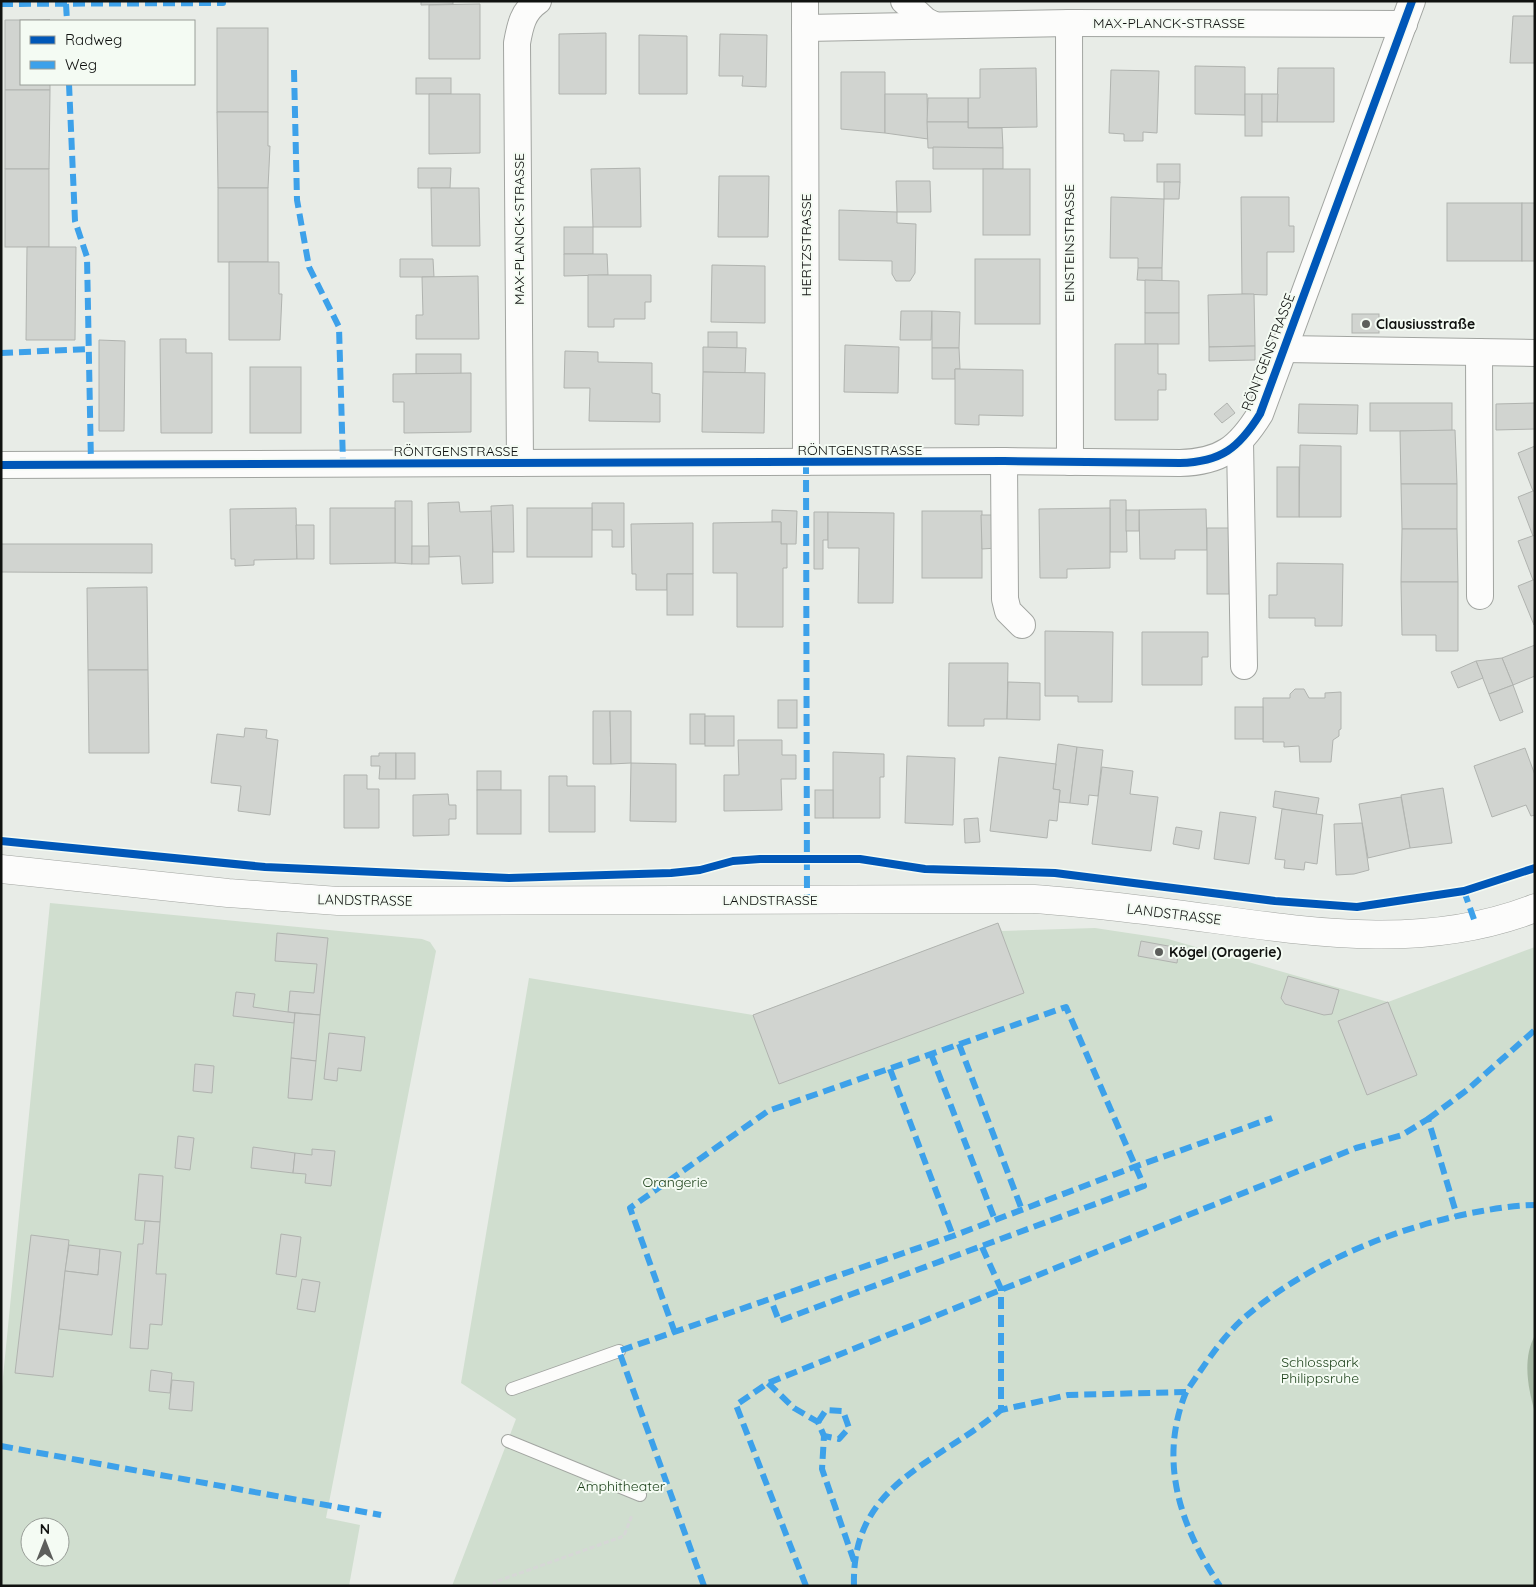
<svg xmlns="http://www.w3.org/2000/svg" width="1536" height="1587" font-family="Quicksand,sans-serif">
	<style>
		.green { fill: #d0decf; fill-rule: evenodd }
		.water { fill: #a6b8a3 }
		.building { fill: #d1d4d0; stroke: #b0b3af }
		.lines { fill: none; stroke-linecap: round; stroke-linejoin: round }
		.service-casing { stroke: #a2a5a1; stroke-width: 14 }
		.minor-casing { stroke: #a2a5a1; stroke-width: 28 }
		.secondary-casing { stroke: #a2a5a1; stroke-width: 29 }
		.path { stroke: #d6d7d6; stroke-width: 3; stroke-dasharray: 5 2.5; stroke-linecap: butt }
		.service { stroke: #fcfcfb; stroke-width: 12 }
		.minor { stroke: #fcfcfb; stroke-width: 26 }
		.secondary { stroke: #fcfcfb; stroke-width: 28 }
		.quiet { stroke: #3da1ea; stroke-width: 6; stroke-dasharray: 12 6; stroke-linecap: butt }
		.cycleway-casing { stroke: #f4fbf3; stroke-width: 11 }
		.cycleway { stroke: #0057b8; stroke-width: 8 }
		.poi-dot { fill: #5c5e5b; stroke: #f4fbf3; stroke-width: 2 }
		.labels { text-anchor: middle; stroke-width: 4; stroke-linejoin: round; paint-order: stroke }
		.street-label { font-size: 14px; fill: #101210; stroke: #f4fbf3 }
		.poi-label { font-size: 14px; font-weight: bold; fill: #101210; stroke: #f4fbf3; text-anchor: start }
		.park-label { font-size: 14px; fill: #183d15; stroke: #f4fbf3 }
	</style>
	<rect width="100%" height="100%" fill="#e8ece7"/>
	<g class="green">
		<path d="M 50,903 L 422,939 L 430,942 L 436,951 L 326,1518 L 360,1525 L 349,1586 L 1,1586 L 1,1397 ZM 30,1527 L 60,1527 L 60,1557 L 30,1557 Z"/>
		<polygon points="998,923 1002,931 1095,928 1168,939 1388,1002 1535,947 1535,1586 452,1586 516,1419 461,1383 529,978 753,1015"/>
	</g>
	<path class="water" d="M 1535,1335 L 1535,1413 C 1528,1388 1522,1359 1535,1335 Z"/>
	<g class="building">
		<polygon points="421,1 453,1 453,4 421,5"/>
		<polygon points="480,4 480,59 429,59 429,5"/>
		<polygon points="1513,16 1535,16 1535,63 1510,63"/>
		<polygon points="5,20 50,20 21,21 21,84 50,84 50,90 5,90"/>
		<rect x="217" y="28" width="51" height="84"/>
		<polygon points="606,33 606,94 559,94 559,34"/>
		<polygon points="720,34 767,35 766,87 742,86 743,76 719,76"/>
		<polygon points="639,35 687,36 687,94 639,94"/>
		<polygon points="1195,66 1245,67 1245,115 1195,114"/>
		<polygon points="1036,68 1037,127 968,128 968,98 980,98 980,69"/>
		<polygon points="1278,68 1334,68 1334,122 1277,122"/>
		<polygon points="1111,70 1159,71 1157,133 1143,132 1143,141 1124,141 1124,134 1109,133"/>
		<polygon points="841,72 885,72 885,133 841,129"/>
		<rect x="416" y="78" width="35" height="16"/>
		<polygon points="5,90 50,90 49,169 5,169"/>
		<polygon points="429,94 480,94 480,153 429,154"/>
		<polygon points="885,94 927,94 928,139 885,133"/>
		<rect x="1245" y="94" width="17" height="42"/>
		<polygon points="1262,94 1278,94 1277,122 1262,122"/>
		<polygon points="928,98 968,98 968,122 927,122"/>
		<polygon points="217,112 268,112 268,146 270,146 268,188 218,188"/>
		<polygon points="927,122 968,122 968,128 1002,128 1003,148 928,148"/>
		<polygon points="933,147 1003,148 1003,169 933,169"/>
		<rect x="1157" y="164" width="23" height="18"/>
		<polygon points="418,168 451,168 450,188 418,188"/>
		<polygon points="640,168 641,227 593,227 591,169"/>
		<rect x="5" y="169" width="44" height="78"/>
		<rect x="983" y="169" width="47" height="66"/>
		<polygon points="719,176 769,176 768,237 718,237"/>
		<polygon points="896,181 930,181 931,212 897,212"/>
		<polygon points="1164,182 1180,182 1179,199 1164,199"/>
		<rect x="218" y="188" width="50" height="74"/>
		<polygon points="431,188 479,188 480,246 432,246"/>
		<polygon points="1111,197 1164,199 1162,268 1138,268 1138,258 1110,258"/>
		<polygon points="1241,197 1289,197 1289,226 1294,226 1294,252 1267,252 1267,295 1242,294"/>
		<rect x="1447" y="203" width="75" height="58"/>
		<rect x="1522" y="203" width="13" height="58"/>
		<polygon points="839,210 897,212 897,223 916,224 915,273 910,281 896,281 892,274 892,261 839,260"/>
		<rect x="564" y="227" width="29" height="27"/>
		<polygon points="27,247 76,247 75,340 26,340"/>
		<polygon points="564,254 607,254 608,275 564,276"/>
		<polygon points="400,259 433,259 434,277 400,277"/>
		<rect x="975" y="259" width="65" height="65"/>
		<polygon points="229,262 279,262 279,294 282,294 280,340 229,340"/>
		<polygon points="712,265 765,266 765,323 711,322"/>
		<polygon points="1138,268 1162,268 1162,281 1137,280"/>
		<polygon points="588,275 651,275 651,302 645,302 645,319 614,319 614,327 588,327"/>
		<polygon points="478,276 479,339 416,339 416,315 423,315 422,277"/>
		<polygon points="1145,280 1179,281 1179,313 1145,313"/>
		<polygon points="1242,294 1254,294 1255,346 1209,347 1208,295"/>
		<polygon points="901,311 932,311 931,340 900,340"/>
		<polygon points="932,311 960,312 959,348 932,348"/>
		<rect x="1145" y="313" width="34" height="31"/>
		<rect x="1352" y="314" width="27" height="19"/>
		<rect x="708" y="332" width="29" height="16"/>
		<polygon points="160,339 186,339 186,353 212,353 212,433 161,433"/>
		<polygon points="99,340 125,341 124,431 99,431"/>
		<polygon points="1115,344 1158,344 1158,374 1166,374 1166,390 1158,390 1158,420 1115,420"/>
		<polygon points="845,345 899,347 898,393 844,392"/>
		<polygon points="1255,346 1255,360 1209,361 1209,347"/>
		<polygon points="703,347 746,348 745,373 703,372"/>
		<polygon points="932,348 959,348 960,369 955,369 955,379 932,379"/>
		<polygon points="565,351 598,352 598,362 652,363 652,393 660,394 660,422 589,421 590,388 564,388"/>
		<rect x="416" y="354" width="45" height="20"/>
		<rect x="250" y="367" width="51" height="66"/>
		<polygon points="955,369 1023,370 1023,416 979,415 979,425 955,424"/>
		<polygon points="703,372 765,373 764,433 702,432"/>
		<polygon points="471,373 471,432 404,433 404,402 393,402 393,374"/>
		<polygon points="1227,403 1235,413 1222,423 1214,414"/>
		<rect x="1370" y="403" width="82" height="28"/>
		<polygon points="1535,403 1535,429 1496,430 1496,404"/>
		<polygon points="1299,404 1358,405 1357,434 1298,433"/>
		<polygon points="1455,430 1457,484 1401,484 1400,431"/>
		<polygon points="1300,445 1341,446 1341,517 1299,517"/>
		<polygon points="1535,446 1535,491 1533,491 1518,453"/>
		<rect x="1277" y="467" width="22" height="50"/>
		<polygon points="1401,484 1457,484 1457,529 1402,529"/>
		<polygon points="1533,491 1535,491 1533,536 1518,497"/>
		<polygon points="1110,500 1126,500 1127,552 1110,552"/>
		<polygon points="395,501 412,501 412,564 395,563"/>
		<polygon points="459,502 460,512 492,511 493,583 462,584 460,556 429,557 428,503"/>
		<polygon points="592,503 624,503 624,547 612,547 612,530 592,530"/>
		<polygon points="513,505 514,552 493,552 491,506"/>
		<polygon points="296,508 297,559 254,560 254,565 235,566 235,559 231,559 230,509"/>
		<polygon points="330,508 395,508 395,563 330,564"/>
		<rect x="527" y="508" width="65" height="49"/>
		<polygon points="1110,508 1110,568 1067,569 1067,578 1040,578 1039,509"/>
		<polygon points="1206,509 1207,550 1175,550 1175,559 1140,559 1139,510"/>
		<polygon points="772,510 797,511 796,544 781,544 781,522 772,522"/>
		<rect x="1126" y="510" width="13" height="21"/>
		<rect x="922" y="511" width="60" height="67"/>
		<polygon points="814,512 828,512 828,540 823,540 823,569 814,569"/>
		<polygon points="828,512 894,513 893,603 858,603 859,548 828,548"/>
		<polygon points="981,515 996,515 997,548 982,549"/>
		<polygon points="772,522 781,522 781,544 787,544 787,568 783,568 783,627 737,627 737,573 713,573 713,523"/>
		<polygon points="693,523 693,574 667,574 667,590 636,590 636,574 632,574 631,524"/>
		<polygon points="296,525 314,525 314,559 297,559"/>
		<rect x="1207" y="528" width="22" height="66"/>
		<polygon points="1402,529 1457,529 1458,582 1401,582"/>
		<polygon points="1535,535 1535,580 1533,580 1518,541"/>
		<polygon points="1,544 152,544 152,573 1,572"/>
		<rect x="412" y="546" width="17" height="18"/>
		<polygon points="1277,563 1343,564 1342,626 1315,626 1315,618 1269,618 1269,595 1277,595"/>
		<rect x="667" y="574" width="26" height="41"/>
		<polygon points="1533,580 1535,580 1534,625 1518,586"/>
		<polygon points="1401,582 1458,582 1458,651 1436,651 1436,635 1402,635"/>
		<polygon points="147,587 148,670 88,670 87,588"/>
		<polygon points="1045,631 1113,632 1112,702 1078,702 1078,696 1045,696"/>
		<polygon points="1142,632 1208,632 1208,657 1202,657 1202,685 1142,685"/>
		<polygon points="1535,645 1535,676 1513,685 1502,658"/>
		<polygon points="1502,658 1513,685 1489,694 1476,661"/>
		<polygon points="1476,661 1483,678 1458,688 1451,672"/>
		<polygon points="949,663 1008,663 1007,719 984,719 984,726 948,726"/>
		<polygon points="88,670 148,670 149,753 89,753"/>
		<polygon points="1008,682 1040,683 1040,720 1007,719"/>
		<polygon points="1513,685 1523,712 1500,721 1489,694"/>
		<polygon points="1295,689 1304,689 1309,698 1325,698 1325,693 1341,692 1341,729 1339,730 1339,736 1333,740 1331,762 1300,762 1299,746 1284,747 1284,742 1263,742 1263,698 1290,698 1290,694"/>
		<rect x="778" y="700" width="19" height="28"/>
		<rect x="1235" y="707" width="28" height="32"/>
		<polygon points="593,711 610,711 611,764 593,764"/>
		<polygon points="610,711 631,711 631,763 611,764"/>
		<rect x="690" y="714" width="15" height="30"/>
		<rect x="705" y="716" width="29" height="30"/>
		<polygon points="245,728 267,730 266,738 278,740 270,815 238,811 241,786 211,783 217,734 244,737"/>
		<polygon points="738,740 782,740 782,755 796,755 796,779 781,779 782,810 724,811 724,775 739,775"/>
		<polygon points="1058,744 1077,747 1070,803 1059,802 1060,790 1053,789"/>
		<polygon points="1077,747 1103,750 1098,796 1089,795 1088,805 1070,803"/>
		<polygon points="1525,748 1535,775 1535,815 1531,816 1526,805 1492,817 1474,766"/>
		<polygon points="833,752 884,754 884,777 880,777 880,818 833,818"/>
		<polygon points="379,753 396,753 396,779 379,779 380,766 371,766 371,756 379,756"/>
		<rect x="396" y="753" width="19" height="26"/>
		<polygon points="907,756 955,758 953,825 905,823"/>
		<polygon points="999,757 1056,764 1053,789 1060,790 1057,821 1049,820 1047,838 990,831"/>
		<polygon points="631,763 676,764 676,822 630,821"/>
		<polygon points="1102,767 1133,771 1130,794 1158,797 1151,851 1092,844"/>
		<rect x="477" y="771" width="24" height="19"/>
		<polygon points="344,775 367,775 367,789 379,789 379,828 344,828"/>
		<polygon points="549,776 567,776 567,786 595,786 595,832 549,832"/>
		<polygon points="1443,788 1452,843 1410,848 1401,795"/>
		<rect x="477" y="790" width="44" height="44"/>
		<rect x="815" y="790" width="18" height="28"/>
		<polygon points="1275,791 1319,798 1316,815 1273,807"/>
		<polygon points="448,794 449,805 456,805 456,819 449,819 449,835 413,836 413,795"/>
		<polygon points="1401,797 1410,848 1368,858 1359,804"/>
		<polygon points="1282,809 1323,815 1317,864 1305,862 1304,870 1284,868 1285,860 1275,859"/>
		<polygon points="1220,812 1256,817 1249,864 1214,859"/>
		<polygon points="978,818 980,842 965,843 964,819"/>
		<polygon points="1362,823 1369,870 1354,874 1336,875 1334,824"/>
		<polygon points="1176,827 1202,831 1199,849 1173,844"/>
		<polygon points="998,923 1024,993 779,1084 753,1015"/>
		<polygon points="277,933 328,938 320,1015 288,1012 290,991 314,993 317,964 275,961"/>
		<polygon points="1141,941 1179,948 1177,963 1138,956"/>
		<polygon points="1288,976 1339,990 1332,1014 1324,1015 1285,1004 1281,998"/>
		<polygon points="236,992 255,994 253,1007 295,1013 294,1023 233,1016"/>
		<polygon points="1388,1002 1417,1075 1367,1095 1338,1021"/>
		<polygon points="295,1013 320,1015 316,1061 291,1058"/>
		<polygon points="329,1033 365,1037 361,1071 338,1068 337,1081 324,1079"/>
		<polygon points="291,1058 316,1061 312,1100 288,1098"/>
		<polygon points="195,1064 214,1066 212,1093 193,1091"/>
		<polygon points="178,1136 194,1138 190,1170 175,1168"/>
		<polygon points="253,1147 295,1153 293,1173 251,1168"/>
		<polygon points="312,1149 335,1151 331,1186 305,1183 306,1174 293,1173 295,1153 312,1155"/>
		<polygon points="139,1174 163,1176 160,1222 135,1220"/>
		<polygon points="145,1221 160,1222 156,1274 166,1274 162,1325 150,1324 148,1349 130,1348 138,1244 143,1244"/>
		<polygon points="281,1234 301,1237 296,1277 276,1274"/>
		<polygon points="31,1235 69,1240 53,1377 15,1373"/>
		<polygon points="69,1245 100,1249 98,1275 65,1271"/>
		<polygon points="100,1249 121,1252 112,1335 59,1329 65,1271 98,1275"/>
		<polygon points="302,1279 320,1282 315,1312 297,1309"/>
		<polygon points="151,1370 172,1373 170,1393 149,1391"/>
		<polygon points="172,1380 194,1382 192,1411 169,1409"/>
	</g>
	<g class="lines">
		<g class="service-casing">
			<g id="service">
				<polyline points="512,1389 619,1351"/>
				<polyline points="508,1441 640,1495"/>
			</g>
		</g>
		<g class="minor-casing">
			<g id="minor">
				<polyline points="805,1 806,462"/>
				<polyline points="904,1 926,21 934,25"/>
				<polyline points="1069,23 1070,462"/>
				<polyline points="805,28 1069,23 1404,24"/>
				<polyline points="1283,349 1535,353"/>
				<polyline points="1479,352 1480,596"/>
				<polyline points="1240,442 1244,666"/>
				<polyline points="1004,461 1005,599 1008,611 1022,625"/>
				<path d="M 520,463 L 517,43 C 520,26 523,11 538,1"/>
				<path d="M 1,465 L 1004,461 L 1180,463 C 1221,462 1239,448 1260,414 L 1412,1"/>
			</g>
		</g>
		<g class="secondary-casing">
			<path id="secondary" d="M 1,869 L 228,893 L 338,901 L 1034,899 C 1094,903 1154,911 1214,919 C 1322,934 1430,949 1535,908"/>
		</g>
		<polyline class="path" points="493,1586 495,1582 624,1536 632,1515"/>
		<use href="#service" class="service"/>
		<use href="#minor" class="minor"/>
		<use href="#secondary" class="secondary"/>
		<g class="quiet">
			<polyline points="1,4 223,3 223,1"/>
			<polyline points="66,4 67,21"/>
			<polyline points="294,70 297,200 309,267 339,327 343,463"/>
			<polyline points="69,84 75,221 87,257 91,464"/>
			<polyline points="1,353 89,349"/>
			<polyline points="806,462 807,900"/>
			<polyline points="1464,891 1476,925"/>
			<polyline points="959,1044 1022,1210"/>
			<polyline points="931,1054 995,1220"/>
			<polyline points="890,1069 953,1236"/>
			<polyline points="1428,1119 1467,1090 1535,1030"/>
			<path d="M 982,1247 L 1001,1289 L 1001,1410 L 1068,1395 L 1186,1392 C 1204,1366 1221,1338 1245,1317 C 1310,1262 1398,1226 1482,1211 C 1499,1208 1517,1205 1535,1205"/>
			<polyline points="675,1333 630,1208 768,1111 1066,1007 1144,1186 779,1321 771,1300"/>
			<polyline points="768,1383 794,1408 818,1422 824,1436 822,1469 854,1561"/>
			<path d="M 1186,1392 C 1158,1461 1180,1526 1220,1586"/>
			<polyline points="818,1422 826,1410 843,1411 849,1428 839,1439 824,1436"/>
			<polyline points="1,1446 381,1515"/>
			<polyline points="704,1586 619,1351 953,1236 1134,1167 1272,1118"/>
			<polyline points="806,1586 736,1405 768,1383 1356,1148 1402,1135 1428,1119 1457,1216"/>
			<path d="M 854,1586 C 851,1483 937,1464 1001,1410"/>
		</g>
		<g class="cycleway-casing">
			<g id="cycleway">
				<path d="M 1,465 L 1004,461 L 1180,463 C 1221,462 1239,448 1260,414 L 1412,1"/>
				<polyline points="1,841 265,867 509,878 671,873 700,870 733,861 760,859 860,859 925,869 1055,873 1275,901 1357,907 1464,891 1535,868"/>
			</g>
		</g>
		<use href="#cycleway" class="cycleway"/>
	</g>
	<g class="poi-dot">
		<circle cx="1366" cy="324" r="5"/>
		<circle cx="1159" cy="952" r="5"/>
	</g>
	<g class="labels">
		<g class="street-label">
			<text x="1169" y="28">MAX-PLANCK-STRASSE</text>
			<text transform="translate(519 229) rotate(-90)" y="5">MAX-PLANCK-STRASSE</text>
			<text transform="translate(1069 243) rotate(-90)" y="5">EINSTEINSTRASSE</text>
			<text transform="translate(806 245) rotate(-90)" y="5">HERTZSTRASSE</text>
			<text transform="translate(1268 352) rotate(-69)" y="5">RÖNTGENSTRASSE</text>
			<text x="860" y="455">RÖNTGENSTRASSE</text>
			<text x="456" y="456">RÖNTGENSTRASSE</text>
			<text transform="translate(365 900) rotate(1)" y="5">LANDSTRASSE</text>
			<text x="770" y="905">LANDSTRASSE</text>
			<text transform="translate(1174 914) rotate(7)" y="5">LANDSTRASSE</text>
		</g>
		<g class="poi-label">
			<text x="1376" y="329">Clausiusstraße</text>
			<text x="1169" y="957">Kögel (Oragerie)</text>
		</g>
		<g class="park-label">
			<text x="675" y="1187">Orangerie</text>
			<text x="1320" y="1367">Schlosspark<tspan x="1320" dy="16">Philippsruhe</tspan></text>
			<text x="621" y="1491">Amphitheater</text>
		</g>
	</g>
	<rect width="1536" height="1587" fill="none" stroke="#101210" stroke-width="5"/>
	<rect x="20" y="20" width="175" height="65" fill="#f4fbf3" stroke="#999e98"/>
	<rect x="30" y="36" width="25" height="8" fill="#0057b8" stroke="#999e98"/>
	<text x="65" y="45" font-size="15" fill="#101210">Radweg</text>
	<rect x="30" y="61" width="25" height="8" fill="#3da1ea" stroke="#999e98"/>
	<text x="65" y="70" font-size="15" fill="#101210">Weg</text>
	<g transform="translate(45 1542)"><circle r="24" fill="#f4fbf3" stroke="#999e98"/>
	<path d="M0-4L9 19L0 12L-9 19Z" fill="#5c5e5b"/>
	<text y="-8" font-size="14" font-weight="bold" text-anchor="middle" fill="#101210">N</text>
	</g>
</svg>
